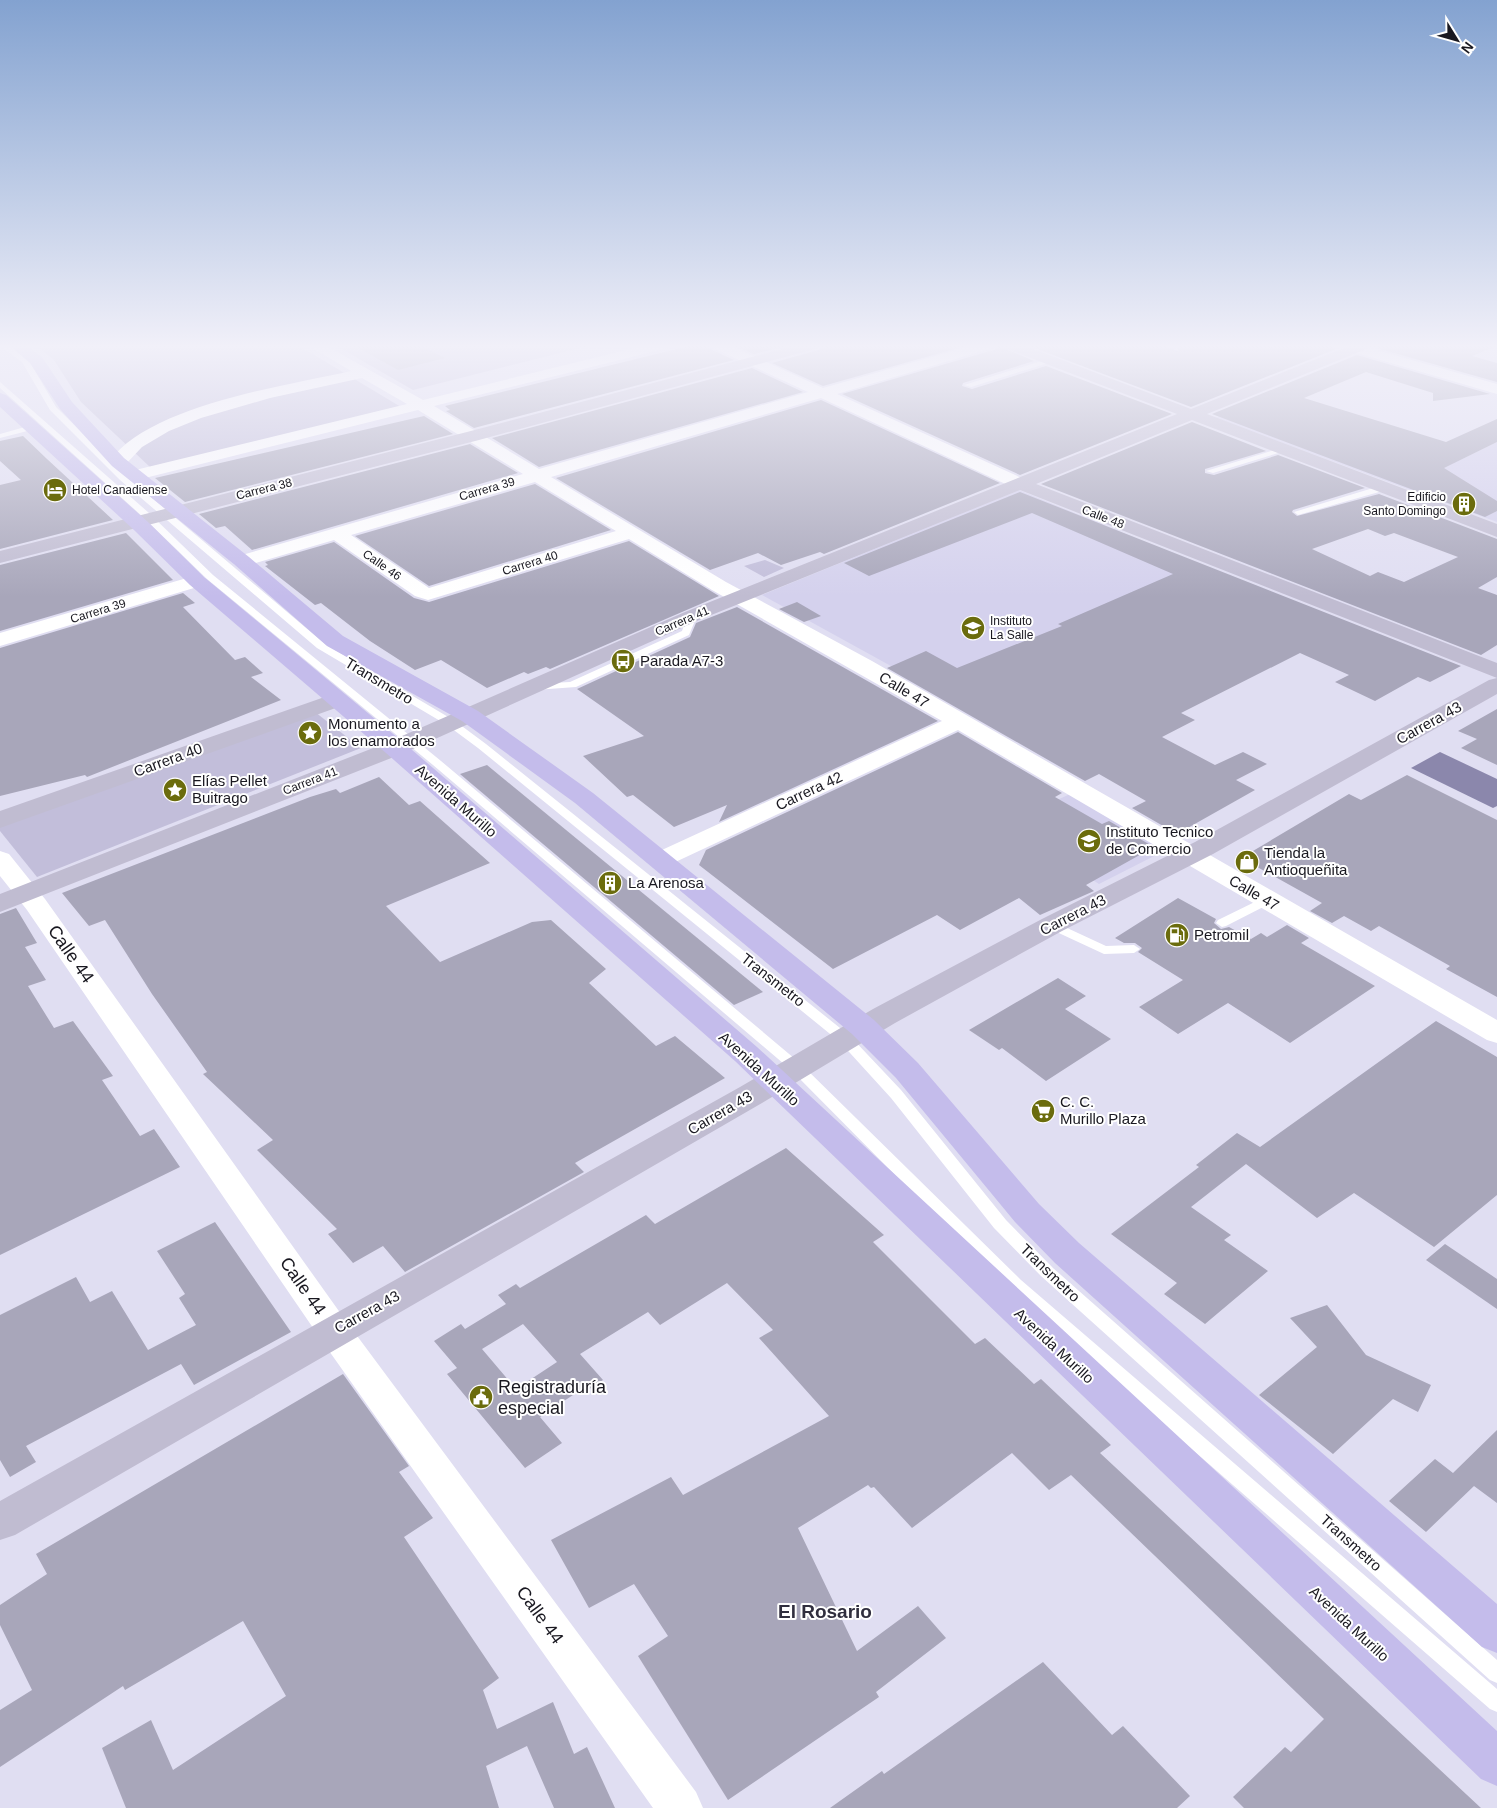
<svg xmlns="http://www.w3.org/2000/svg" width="1497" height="1808" font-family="Arial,sans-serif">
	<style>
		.built { fill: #d4d1ed }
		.green { fill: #c2beda }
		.water { fill: #8b87ac }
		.building { fill: #a8a6ba; fill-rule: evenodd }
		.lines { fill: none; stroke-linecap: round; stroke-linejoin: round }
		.lane { fill: #fff; fill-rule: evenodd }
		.street { fill: #fff; fill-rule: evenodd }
		.secondary { fill: #c0bcd1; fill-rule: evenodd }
		.primary { fill: #c4bceb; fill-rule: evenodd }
		.labels { text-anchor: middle; stroke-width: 4; stroke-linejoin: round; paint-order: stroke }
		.far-street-label { font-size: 12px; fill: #191820; stroke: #fff }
		.far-poi-label { font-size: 12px; fill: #191820; stroke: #fff; text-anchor: start }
		.poi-label { font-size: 15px; fill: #191820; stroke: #fff; text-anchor: start }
		.street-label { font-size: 15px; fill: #191820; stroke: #fff }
		.near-street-label { font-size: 18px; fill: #191820; stroke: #fff }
		.near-poi-label { font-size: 18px; fill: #191820; stroke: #fff; text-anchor: start }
		.near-neighbourhood-label { font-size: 19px; font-weight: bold; fill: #302e3e; stroke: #fff }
	</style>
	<rect width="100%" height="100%" fill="#e0def2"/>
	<g class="built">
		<polygon points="1274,395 1462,459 1497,442 1497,522 1215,418"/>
		<polygon points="1019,490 1232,578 960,704 762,595"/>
		<polygon points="1070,794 1164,851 1099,884 1006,824"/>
	</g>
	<g class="green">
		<polygon points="35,344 296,344 401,407 151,468 81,402 54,360"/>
		<polygon points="333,344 596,344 413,390"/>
		<polygon points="765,560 784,568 764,577 744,566"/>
		<polygon points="315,712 361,748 37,877 0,831 0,827"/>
	</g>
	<polygon class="water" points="1440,752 1497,779 1497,806 1493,808 1411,768"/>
	<g class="building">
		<polygon points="351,344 417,344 445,358 398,370"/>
		<polygon points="697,344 707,344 710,349 734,360 474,428 446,411 450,410 445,406"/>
		<polygon points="730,344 795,344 754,354"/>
		<polygon points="827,344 972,344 823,386 772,363 822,349"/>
		<polygon points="1024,344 1157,344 1178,351 1179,344 1332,344 1336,349 1191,407"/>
		<polygon points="1375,344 1497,344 1497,346 1472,356 1497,363 1497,382 1373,347"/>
		<polygon points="999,346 1034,361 963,383 962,386 972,389 1046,366 1172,414 1020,475 842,394 997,349"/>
		<polygon points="1357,355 1490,394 1433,401 1433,393 1366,372 1304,398 1446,442 1497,419 1497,442 1444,468 1497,501 1497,511 1485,517 1212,414"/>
		<polygon points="752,368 803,392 539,467 492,438"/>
		<polygon points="821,400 1000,483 824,554 820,552 781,565 758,553 710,570 556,478"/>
		<polygon points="424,416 453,434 185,502 155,478"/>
		<path d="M 1192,422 L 1266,451 L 1205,469 L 1205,473 L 1214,475 L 1278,455 L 1365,488 L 1293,510 L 1292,512 L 1297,516 L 1379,494 L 1497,539 L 1497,577 L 1478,588 L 1497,595 L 1497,645 L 1481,655 L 1041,484 ZM 1368,529 L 1385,536 L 1394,533 L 1458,557 L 1404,582 L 1378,572 L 1370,576 L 1312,549 Z"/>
		<polygon points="23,436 47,459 113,520 0,549 0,485 21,480 0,461 0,441"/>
		<polygon points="470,444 518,473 252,550 225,526 216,528 199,514"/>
		<polygon points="535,484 611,530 429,586 355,536"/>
		<polygon points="1020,492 1461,666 1430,682 1418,677 1375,701 1335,682 1349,675 1300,653 1181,713 1195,720 1162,737 1215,765 1243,752 1267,764 1236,780 1255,790 1177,834 1132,808 1146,801 1099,774 1085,781 887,668 926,651 957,668 1062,626 1058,624 1173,574 1032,513 869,576 844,563"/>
		<polygon points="126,533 173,580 0,631 0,565"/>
		<polygon points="629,541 719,596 550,669 546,667 528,674 524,672 487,688 441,660 415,670 370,641 321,603 315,605 265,566 268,565 265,562 334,542 414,598 429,602"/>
		<polygon points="183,593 195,603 183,607 235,660 245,657 263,673 251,677 281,700 87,777 85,775 0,796 0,648"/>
		<polygon points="797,602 821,616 804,622 779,609"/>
		<polygon points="737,607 938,721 719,822 727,805 674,827 633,795 627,797 583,756 644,736 577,689 690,637 696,623"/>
		<polygon points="1497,709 1497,765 1461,748 1477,739 1458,731"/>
		<polygon points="958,732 1062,793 1055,797 1102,824 1109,821 1154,847 1086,885 1094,891 1040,915 1019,898 960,930 937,915 833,969 699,865 706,850"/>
		<polygon points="487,765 763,992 734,1005 460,774"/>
		<polygon points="1407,775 1497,820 1497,997 1446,969 1450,966 1379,926 1371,931 1344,916 1332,923 1310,911 1322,903 1241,858 1349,794 1361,800"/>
		<polygon points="379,777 409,805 420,801 490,863 386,906 440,962 532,922 551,920 606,969 589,983 656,1046 675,1036 725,1078 575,1163 584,1172 405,1272 383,1246 353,1263 328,1234 337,1229 257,1150 273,1140 203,1074 207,1072 152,994 105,920 89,926 62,893 310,797 336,789 340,793"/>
		<polygon points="1178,898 1216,919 1214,923 1221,929 1229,927 1251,939 1261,933 1267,937 1287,925 1309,938 1301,943 1375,986 1290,1043 1228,1003 1178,1034 1139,1007 1183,980 1138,952 1142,948 1135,943 1124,943 1115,938"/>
		<polygon points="16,908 37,943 25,947 46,980 28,986 54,1028 73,1021 113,1076 102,1080 140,1136 154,1129 180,1167 0,1255 0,914"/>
		<polygon points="1058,978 1086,996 1065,1009 1111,1039 1046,1081 1002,1048 999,1050 969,1030"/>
		<polygon points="1436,1021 1497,1057 1497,1195 1434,1247 1354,1193 1317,1218 1246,1164 1191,1207 1231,1235 1224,1240 1268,1271 1205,1324 1164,1294 1177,1283 1111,1234 1199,1167 1196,1165 1237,1133 1260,1147"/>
		<path d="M 786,1148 L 884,1235 L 873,1242 L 975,1344 L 985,1338 L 1034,1384 L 1041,1379 L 1111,1445 L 1100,1453 L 1481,1808 L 1244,1808 L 1233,1797 L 1285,1747 L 1291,1752 L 1324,1719 L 1071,1475 L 1049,1490 L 1012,1453 L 912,1528 L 874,1487 L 871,1488 L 868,1485 L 798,1528 L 857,1651 L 918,1606 L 946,1638 L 876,1692 L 879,1697 L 728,1800 L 638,1656 L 668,1636 L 634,1584 L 589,1608 L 551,1540 L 671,1477 L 683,1495 L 829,1416 L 759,1338 L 773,1330 L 727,1283 L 660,1325 L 648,1312 L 580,1354 L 603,1380 L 585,1392 L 582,1389 L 540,1417 L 562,1443 L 525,1468 L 447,1374 L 457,1368 L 434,1341 L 461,1324 L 465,1329 L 506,1304 L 498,1295 L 516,1284 L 520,1288 L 646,1215 L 655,1224 ZM 523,1324 L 557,1362 L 516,1389 L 482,1349 Z"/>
		<polygon points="215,1222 291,1332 194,1385 181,1364 26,1446 36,1462 10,1477 0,1460 0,1315 76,1277 90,1302 112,1291 148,1350 196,1325 179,1298 185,1294 157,1251"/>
		<polygon points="1445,1244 1497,1279 1497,1309 1426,1260"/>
		<polygon points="1327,1305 1366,1355 1431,1385 1418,1412 1393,1399 1333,1454 1259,1395 1317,1347 1290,1318"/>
		<polygon points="343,1374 409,1466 399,1472 433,1518 404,1537 499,1678 483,1690 497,1729 553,1702 574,1754 587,1747 615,1808 554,1808 527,1746 486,1766 499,1808 126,1808 102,1748 151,1720 173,1770 286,1696 243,1621 125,1690 123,1686 0,1767 0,1710 32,1690 0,1625 0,1605 47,1574 36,1554"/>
		<polygon points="1497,1430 1497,1503 1474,1486 1426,1532 1389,1501 1435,1459 1453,1473"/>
		<polygon points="1043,1662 1112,1735 1123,1726 1190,1796 1177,1808 830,1808 882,1771 884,1774"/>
	</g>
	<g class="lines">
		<g class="lane">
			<polygon points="0,344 5,344 28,359 56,407 126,476 325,644 455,721 486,744 850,1036 901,1090 1006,1220 1053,1268 1497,1660 1497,1683 1490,1680 1041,1276 994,1228 891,1098 840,1042 478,748 447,725 317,648 120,480 50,410 22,362 0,346"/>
			<polygon points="1048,359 1055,361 971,387 964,385"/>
			<polygon points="0,382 149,513 213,575 441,761 801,1064 1021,1280 1497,1689 1497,1712 1490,1709 1009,1290 791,1070 433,765 207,579 143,517 0,388"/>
			<polygon points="32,425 36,427 35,429 0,438 0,434"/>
			<polygon points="1281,448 1288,450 1213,473 1206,471"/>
			<polygon points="1383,485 1386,486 1386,490 1298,515 1294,512"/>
			<polygon points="692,613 697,616 689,635 576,687 535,690 530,687 535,684 570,682 682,631 687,616"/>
			<polygon points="1267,896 1271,897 1273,900 1271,903 1226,926 1222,927 1216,923 1218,920"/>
			<polygon points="1052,921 1106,946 1134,945 1140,949 1134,953 1104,954 1048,928 1046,925 1048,922"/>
		</g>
		<g class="street">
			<polygon points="16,344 37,344 35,347 20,351 13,347"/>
			<path d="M 306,344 L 323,344 L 423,400 L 651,344 L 674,344 L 672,347 L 434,406 L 539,469 L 808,392 L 711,347 L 709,344 L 727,344 L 823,388 L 977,344 L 998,344 L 996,347 L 837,394 L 1026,480 L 1029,484 L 1026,488 L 1014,488 L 821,398 L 551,477 L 726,582 L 872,661 L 1497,1020 L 1497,1043 L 1487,1040 L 958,730 L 669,865 L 660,868 L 651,865 L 647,860 L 651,855 L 942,721 L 712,590 L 629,539 L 428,600 L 415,596 L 334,540 L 249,565 L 235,565 L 232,561 L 235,557 L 523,474 L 418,410 L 133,481 L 127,480 L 124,476 L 127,472 L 407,404 L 362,378 L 270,398 L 201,418 L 169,431 L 142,447 L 124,466 L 112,466 L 109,462 C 149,405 285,386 351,371 ZM 535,482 L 616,531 L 429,588 L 351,535 Z"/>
			<polygon points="1334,344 1355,344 1497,384 1497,394 1336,347"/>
			<polygon points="197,575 204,577 207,581 204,585 0,646 0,633"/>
			<polygon points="0,851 9,854 45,899 346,1321 696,1792 703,1808 653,1808 322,1341 27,910 0,876"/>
		</g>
		<g class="secondary">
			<polygon points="801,344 825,344 822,347 479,440 0,563 0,551 467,432"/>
			<polygon points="1000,344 1020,344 1191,409 1354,344 1373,344 1371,347 1207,414 1497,524 1497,537 1192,420 1036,484 1497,663 1497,678 1020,490 699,620 404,753 0,912 0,894 386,743 685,612 1177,414 1002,347"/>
			<polygon points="1497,678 1497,694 1213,854 1062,931 895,1023 762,1103 15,1535 0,1540 0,1501 740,1087 873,1009 1042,919 1195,842 1489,680"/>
			<polygon points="336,693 344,695 348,700 344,705 0,828 0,811"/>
		</g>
		<g class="primary">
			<polygon points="8,344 24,344 42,357 72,402 124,458 249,557 343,636 478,711 593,793 874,1020 918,1063 1039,1204 1079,1243 1497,1604 1497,1653 1482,1647 1055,1263 1015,1222 896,1078 852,1034 575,803 462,721 327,646 235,565 112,466 60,409 30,363"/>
			<polygon points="0,393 6,395 148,522 204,577 404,743 757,1047 1497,1731 1497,1786 1481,1779 735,1061 386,753 190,585 134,530 0,407"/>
		</g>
	</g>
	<linearGradient id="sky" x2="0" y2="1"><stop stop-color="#83a2d0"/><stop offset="0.58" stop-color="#f1f0f9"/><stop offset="1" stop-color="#f1f0f9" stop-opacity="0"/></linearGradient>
	<rect width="1497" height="597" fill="url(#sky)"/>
	<defs>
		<g id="hotel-disc" transform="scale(1.25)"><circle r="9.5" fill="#6b6c0d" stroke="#fff"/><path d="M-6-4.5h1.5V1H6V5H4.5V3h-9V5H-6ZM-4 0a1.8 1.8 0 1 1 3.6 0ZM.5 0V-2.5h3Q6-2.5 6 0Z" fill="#fff"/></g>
		<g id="building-disc" transform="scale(1.25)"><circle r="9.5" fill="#6b6c0d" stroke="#fff"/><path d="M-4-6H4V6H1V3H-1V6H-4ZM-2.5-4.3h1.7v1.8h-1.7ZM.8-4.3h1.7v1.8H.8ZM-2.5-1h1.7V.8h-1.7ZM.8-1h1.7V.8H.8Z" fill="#fff"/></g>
		<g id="school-disc" transform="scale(1.25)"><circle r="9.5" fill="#6b6c0d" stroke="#fff"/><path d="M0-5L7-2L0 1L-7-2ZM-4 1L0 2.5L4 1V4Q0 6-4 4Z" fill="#fff"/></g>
		<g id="bus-disc" transform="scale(1.25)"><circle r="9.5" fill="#6b6c0d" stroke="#fff"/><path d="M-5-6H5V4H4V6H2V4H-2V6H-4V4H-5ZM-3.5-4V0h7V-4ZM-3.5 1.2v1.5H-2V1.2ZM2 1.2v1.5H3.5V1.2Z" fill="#fff"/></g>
		<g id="sight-disc" transform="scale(1.25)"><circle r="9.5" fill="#6b6c0d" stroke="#fff"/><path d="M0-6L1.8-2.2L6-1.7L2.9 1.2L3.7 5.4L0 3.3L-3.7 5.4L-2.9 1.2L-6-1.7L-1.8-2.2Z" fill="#fff"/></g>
		<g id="shop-disc" transform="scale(1.25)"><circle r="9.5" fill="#6b6c0d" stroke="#fff"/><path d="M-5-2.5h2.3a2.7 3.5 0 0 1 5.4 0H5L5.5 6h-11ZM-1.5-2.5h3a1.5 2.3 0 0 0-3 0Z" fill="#fff"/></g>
		<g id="fuel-disc" transform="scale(1.25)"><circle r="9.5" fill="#6b6c0d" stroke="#fff"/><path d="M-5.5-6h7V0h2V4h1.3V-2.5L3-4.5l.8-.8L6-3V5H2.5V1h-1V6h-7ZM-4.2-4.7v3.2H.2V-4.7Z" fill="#fff"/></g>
		<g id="supermarket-disc" transform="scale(1.25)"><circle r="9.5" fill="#6b6c0d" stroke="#fff"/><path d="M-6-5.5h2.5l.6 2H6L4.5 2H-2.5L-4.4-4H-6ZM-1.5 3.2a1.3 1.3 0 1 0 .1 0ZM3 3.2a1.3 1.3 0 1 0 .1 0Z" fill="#fff"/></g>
		<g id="civic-disc" transform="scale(1.25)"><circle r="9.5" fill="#6b6c0d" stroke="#fff"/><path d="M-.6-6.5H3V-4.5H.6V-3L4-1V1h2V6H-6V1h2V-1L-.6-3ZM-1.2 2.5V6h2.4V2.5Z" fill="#fff"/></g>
	</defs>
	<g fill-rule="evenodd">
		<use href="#hotel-disc" x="55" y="490"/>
		<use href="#building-disc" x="1464" y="504"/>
		<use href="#school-disc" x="973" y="628"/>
		<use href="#bus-disc" x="623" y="661"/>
		<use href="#sight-disc" x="310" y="733"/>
		<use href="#sight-disc" x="175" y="790"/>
		<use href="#school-disc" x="1089" y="841"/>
		<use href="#shop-disc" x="1247" y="862"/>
		<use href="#building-disc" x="610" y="883"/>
		<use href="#fuel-disc" x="1177" y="935"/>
		<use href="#supermarket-disc" x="1043" y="1111"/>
		<use href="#civic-disc" x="481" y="1397"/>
	</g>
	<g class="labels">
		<g class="far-street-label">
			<text transform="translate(264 489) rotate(-14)" y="4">Carrera 38</text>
			<text transform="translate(487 489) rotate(-16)" y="4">Carrera 39</text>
			<text transform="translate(1103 517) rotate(21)" y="4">Calle 48</text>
			<text transform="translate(530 563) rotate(-17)" y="4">Carrera 40</text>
			<text transform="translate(382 565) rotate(35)" y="4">Calle 46</text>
			<text transform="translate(98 611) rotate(-17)" y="4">Carrera 39</text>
			<text transform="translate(682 621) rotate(-23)" y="4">Carrera 41</text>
			<text transform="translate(310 781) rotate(-21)" y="4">Carrera 41</text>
		</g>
		<g class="far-poi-label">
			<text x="72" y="494">Hotel Canadiense</text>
			<text x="1446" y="501" text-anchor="end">Edificio<tspan x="1446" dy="14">Santo Domingo</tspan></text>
			<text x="990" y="625">Instituto<tspan x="990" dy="14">La Salle</tspan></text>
		</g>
		<g class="poi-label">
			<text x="640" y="666">Parada A7-3</text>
			<text x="328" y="729">Monumento a<tspan x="328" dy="17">los enamorados</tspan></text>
			<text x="192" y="786">Elías Pellet<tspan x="192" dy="17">Buitrago</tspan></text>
			<text x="1106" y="837">Instituto Tecnico<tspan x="1106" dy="17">de Comercio</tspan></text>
			<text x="1264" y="858">Tienda la<tspan x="1264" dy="17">Antioqueñita</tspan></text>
			<text x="628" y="888">La Arenosa</text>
			<text x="1194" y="940">Petromil</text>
			<text x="1060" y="1107">C. C.<tspan x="1060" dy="17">Murillo Plaza</tspan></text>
		</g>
		<g class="street-label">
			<text transform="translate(379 681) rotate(31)" y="5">Transmetro</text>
			<text transform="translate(904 690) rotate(31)" y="5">Calle 47</text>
			<text transform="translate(1429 723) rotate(-29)" y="5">Carrera 43</text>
			<text transform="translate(168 760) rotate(-20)" y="5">Carrera 40</text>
			<text transform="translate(809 791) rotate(-25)" y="5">Carrera 42</text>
			<text transform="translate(456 801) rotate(41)" y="5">Avenida Murillo</text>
			<text transform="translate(1254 893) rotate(30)" y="5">Calle 47</text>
			<text transform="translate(1073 915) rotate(-27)" y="5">Carrera 43</text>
			<text transform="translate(773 980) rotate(38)" y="5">Transmetro</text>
			<text transform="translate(759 1069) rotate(42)" y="5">Avenida Murillo</text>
			<text transform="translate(720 1113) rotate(-30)" y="5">Carrera 43</text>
			<text transform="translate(1050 1273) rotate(44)" y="5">Transmetro</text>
			<text transform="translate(367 1312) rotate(-29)" y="5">Carrera 43</text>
			<text transform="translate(1054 1346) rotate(43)" y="5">Avenida Murillo</text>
			<text transform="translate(1351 1543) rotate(42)" y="5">Transmetro</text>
			<text transform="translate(1349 1624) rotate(43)" y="5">Avenida Murillo</text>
		</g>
		<g class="near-street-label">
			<text transform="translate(71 954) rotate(55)" y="6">Calle 44</text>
			<text transform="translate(303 1286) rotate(55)" y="6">Calle 44</text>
			<text transform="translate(540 1615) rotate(54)" y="6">Calle 44</text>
		</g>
		<g class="near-poi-label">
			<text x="498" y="1393">Registraduría<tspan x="498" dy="21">especial</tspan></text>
		</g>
		<g class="near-neighbourhood-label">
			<text x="825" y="1618">El Rosario</text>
		</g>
	</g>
	<g transform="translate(1457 40) rotate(127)" stroke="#ffffff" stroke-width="4" paint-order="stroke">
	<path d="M0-4L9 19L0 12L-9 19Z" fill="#191820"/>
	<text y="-8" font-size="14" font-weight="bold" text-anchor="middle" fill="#191820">N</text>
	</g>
</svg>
